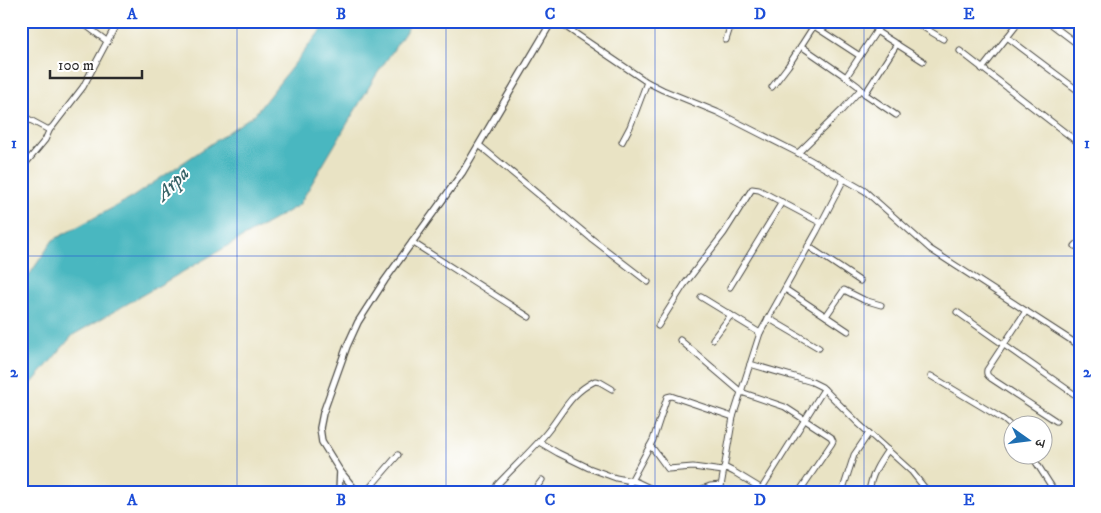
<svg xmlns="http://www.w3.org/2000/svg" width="1101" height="513" font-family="'IM FELL DW Pica','Noto Serif Devanagari',serif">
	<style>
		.water { fill: #48b7c0; stroke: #3a7176 }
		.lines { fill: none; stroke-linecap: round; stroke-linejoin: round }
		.minor-casing { stroke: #484742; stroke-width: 7 }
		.tertiary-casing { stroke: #484742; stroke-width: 8 }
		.minor { stroke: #fff; stroke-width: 5 }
		.tertiary { stroke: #fff; stroke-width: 5.5 }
		.grid { fill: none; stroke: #1d4ed8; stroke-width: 1; stroke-opacity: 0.55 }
		.labels { text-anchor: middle; stroke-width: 4; stroke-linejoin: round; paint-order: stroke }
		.water-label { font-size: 20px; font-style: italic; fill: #376367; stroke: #fff }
		.neatline { fill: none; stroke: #1d4ed8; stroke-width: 2 }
		.grid-label { font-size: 16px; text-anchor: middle; font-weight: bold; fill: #1d4ed8 }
	</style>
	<rect width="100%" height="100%" fill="#fff"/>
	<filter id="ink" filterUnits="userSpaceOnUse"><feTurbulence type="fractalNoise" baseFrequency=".02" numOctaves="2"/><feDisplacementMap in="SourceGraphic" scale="10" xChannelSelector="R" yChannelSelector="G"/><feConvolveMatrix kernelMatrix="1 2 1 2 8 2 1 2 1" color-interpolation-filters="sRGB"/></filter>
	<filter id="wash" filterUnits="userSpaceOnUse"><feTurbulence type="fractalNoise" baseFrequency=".0096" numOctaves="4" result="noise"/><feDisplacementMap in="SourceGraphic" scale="20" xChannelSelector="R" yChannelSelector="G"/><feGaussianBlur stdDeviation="1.12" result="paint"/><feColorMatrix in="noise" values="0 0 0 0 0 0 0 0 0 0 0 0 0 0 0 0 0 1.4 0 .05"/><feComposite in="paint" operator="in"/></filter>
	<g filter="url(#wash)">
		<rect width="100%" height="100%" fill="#e9e3c4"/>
		<polygon class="water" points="328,21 413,21 375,77 299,205 73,335 21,396 21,287 53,240 131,198 255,114"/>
	</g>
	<g filter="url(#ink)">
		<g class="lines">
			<g class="minor-casing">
				<g id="minor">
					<polyline points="80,21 108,42"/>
					<polyline points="557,21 647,82 663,90 717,112 798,153 844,179 865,191 930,249 1080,346"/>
					<polyline points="913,21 943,39"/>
					<polyline points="1047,21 1080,46"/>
					<polyline points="814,26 860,56"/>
					<polyline points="876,31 923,61"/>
					<polyline points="1007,37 1080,92"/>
					<polyline points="726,40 732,21"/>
					<polyline points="801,46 846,77 858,86 865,94 896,115"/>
					<polyline points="960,51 1080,144"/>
					<polyline points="982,69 1020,21"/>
					<polyline points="846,77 883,21"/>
					<polyline points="772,87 788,66 817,21"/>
					<polyline points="865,94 897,44"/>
					<polyline points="21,115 47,129 50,129 53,126 83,87 118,21"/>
					<polyline points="622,142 630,127 647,82"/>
					<polyline points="479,145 592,239 648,282"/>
					<polyline points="798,153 842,110 861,89"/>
					<polyline points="21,169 45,140 50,129"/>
					<polyline points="412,242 529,317"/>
					<polyline points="808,246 860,281"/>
					<polyline points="1075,246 1080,241"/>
					<polyline points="730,287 782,202"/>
					<polyline points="785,289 848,331"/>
					<polyline points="701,297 760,333"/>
					<path d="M 1026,311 L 987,370 C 986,375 988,376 992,379 L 1056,421"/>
					<polyline points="957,312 1074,394"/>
					<polyline points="826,316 844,290 864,300 881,305"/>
					<polyline points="768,318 819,348"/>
					<polyline points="658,326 684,285 724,233 752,189 759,190 821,223"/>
					<polyline points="713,339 731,315"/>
					<polyline points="680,340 741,392 785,407 831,437 833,441 832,443 799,492"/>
					<polyline points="750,364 812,382 822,387 859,424 912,472 928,492"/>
					<polyline points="931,376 996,415 1004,420 1014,429"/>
					<polyline points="539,442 558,453 589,468 616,478 637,482 658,492"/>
					<polyline points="650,446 654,450 668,469 693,467 723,471"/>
					<polyline points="1032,456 1055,492"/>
					<polyline points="724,467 734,472 767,492"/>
					<polyline points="762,488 824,389"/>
					<polyline points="366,492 398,455"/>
					<path d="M 497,492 L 496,488 L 497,485 C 512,469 528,454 543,437 C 562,416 567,395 595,381 L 600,382 L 612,389"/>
					<polyline points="533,492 542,480"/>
					<polyline points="625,492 653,440 667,397 671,396 733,417"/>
					<polyline points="694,492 710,486 721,485"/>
					<polyline points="720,492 733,417 760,333 817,231 844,179"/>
					<polyline points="842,492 854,455 869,433"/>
					<path d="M 869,492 C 871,475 879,463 888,450"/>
					<polyline points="1078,492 1080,491"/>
				</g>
			</g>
			<g class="tertiary-casing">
				<g id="tertiary">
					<polyline points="339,492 340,471"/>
					<polyline points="357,492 340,471 322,442 320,428 323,413 347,346 358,322 385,280 462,173 552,21"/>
				</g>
			</g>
			<use href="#minor" class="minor"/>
			<use href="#tertiary" class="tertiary"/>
		</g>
	</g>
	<path class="grid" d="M 237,21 L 237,492M 446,21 L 446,492M 655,21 L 655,492M 864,21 L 864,492M 21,256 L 1080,256"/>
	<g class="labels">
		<g class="water-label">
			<text transform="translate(172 183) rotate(-46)" y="7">Arpa</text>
		</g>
	</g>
	<rect width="1101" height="513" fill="none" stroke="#fff" stroke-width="55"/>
	<g transform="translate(1028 440) rotate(104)"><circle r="24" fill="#ffffff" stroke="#aaaaaa"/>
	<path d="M0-4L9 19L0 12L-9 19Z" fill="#1f6fb2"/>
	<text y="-8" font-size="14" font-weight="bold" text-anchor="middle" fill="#2b2b2b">उ</text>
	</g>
	<path d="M50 70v8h92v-8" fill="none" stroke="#2b2b2b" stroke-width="2.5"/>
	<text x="58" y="70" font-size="15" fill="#2b2b2b" stroke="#ffffff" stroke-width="4" paint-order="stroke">100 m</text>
	<rect x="28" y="28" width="1046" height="458" class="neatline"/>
	<g class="grid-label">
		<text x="132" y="19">A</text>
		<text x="341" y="19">B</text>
		<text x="550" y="19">C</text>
		<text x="760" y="19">D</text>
		<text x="969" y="19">E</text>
		<text x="14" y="148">1</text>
		<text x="1087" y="148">1</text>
		<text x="14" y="377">2</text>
		<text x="1087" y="377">2</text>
		<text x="132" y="505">A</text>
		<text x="341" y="505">B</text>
		<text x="550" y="505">C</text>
		<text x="760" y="505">D</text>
		<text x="969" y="505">E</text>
	</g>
</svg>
